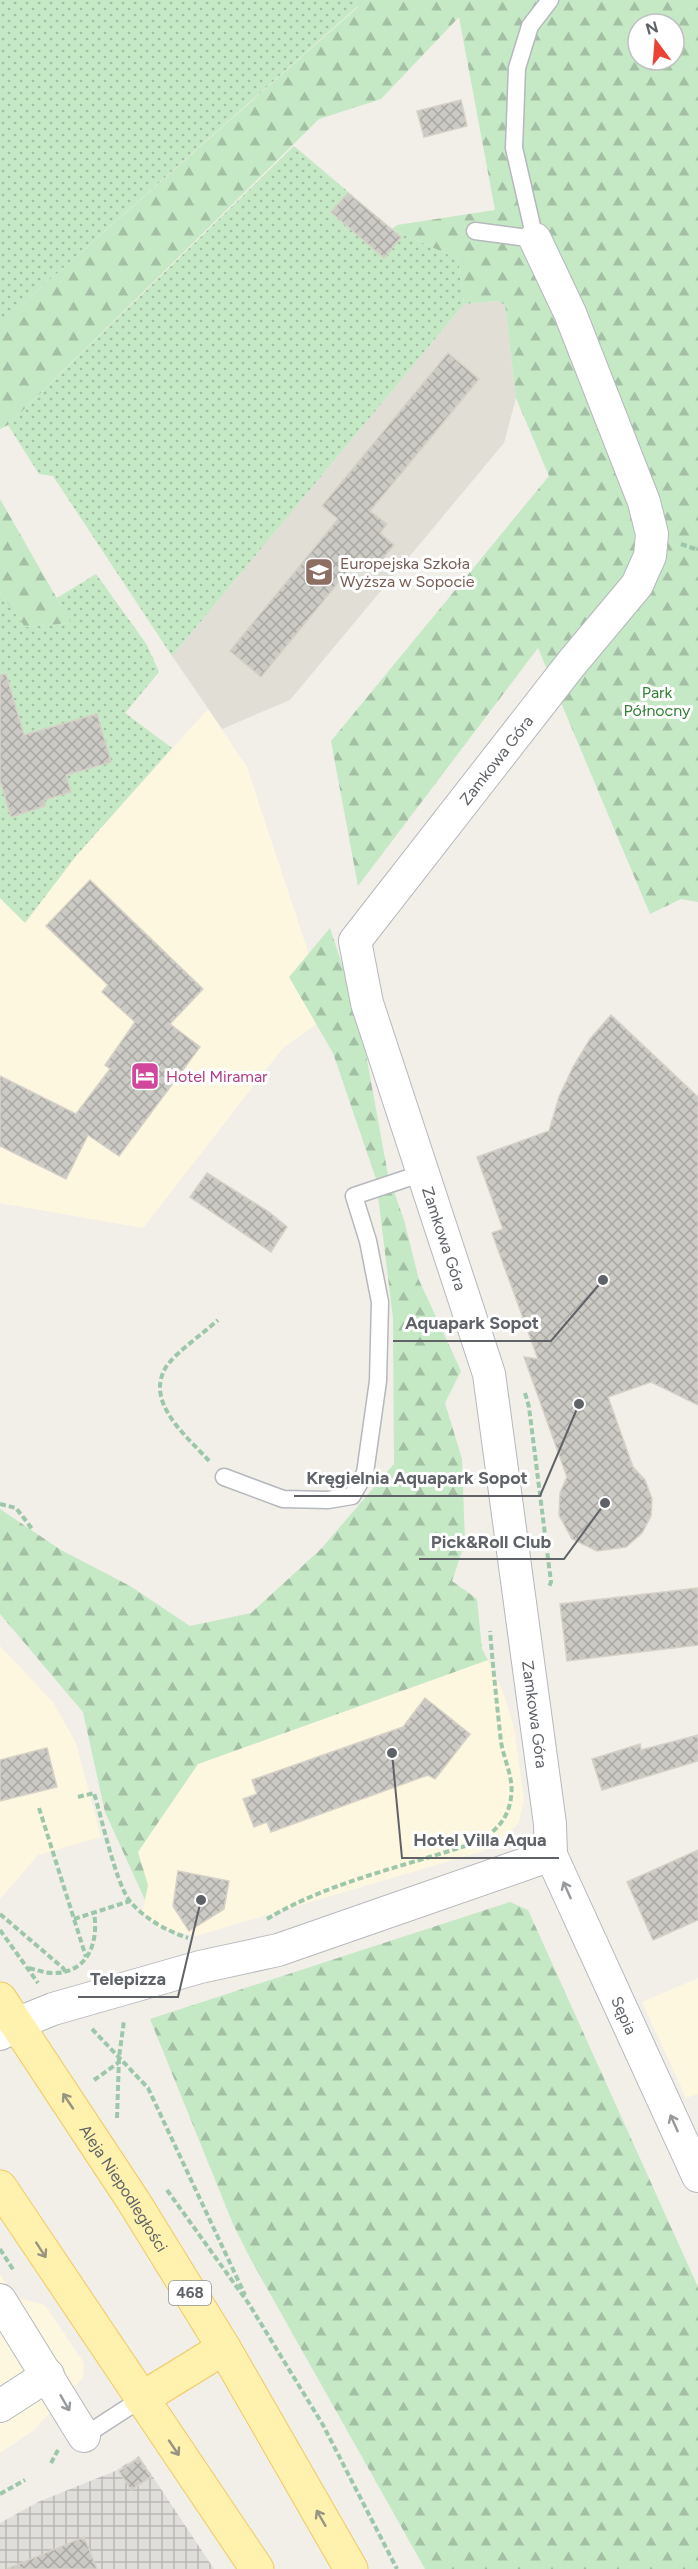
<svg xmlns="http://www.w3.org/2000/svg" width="698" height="2569" font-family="Figtree,sans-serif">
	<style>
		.commercial { fill: #fef7e0 }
		.industrial { fill: url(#industrial-grid) }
		.education { fill: #e1ded6 }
		.grass { fill: url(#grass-dots) }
		.forest { fill: url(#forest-firs); fill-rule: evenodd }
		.building { fill: url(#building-cross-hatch); stroke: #d6d1c6; stroke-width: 1.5 }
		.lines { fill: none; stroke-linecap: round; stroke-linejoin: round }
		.service-casing { stroke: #b5b8bc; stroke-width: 19 }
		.minor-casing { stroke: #b5b8bc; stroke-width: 34 }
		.primary-casing { stroke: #f2c960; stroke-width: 35 }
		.path { stroke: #9cc7a9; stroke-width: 4; stroke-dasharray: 6 3; stroke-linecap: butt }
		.service { stroke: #fff; stroke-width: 16 }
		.minor { stroke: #fff; stroke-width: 32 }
		.primary { stroke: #fff2af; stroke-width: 33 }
		.oneway { stroke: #979a9d }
		.oneway2 { stroke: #979581 }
		.labels { text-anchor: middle; stroke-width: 6; stroke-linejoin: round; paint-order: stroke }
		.shield { fill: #fff; stroke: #8f9295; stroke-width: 1.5 }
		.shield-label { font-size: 15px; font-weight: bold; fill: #5f6368 }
		.education-label { font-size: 16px; fill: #785e54; stroke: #fff; text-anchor: start }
		.park-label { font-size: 16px; fill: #348238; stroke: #fff }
		.street-label { font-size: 16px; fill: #5f6368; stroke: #fff }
		.hotel-label { font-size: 16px; fill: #b23c85; stroke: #fff; text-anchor: start }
		.leader { fill: none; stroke: #5f6368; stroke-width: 2 }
		.callout-dot { fill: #5f6368; stroke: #fff; stroke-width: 2 }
		.callout-label { font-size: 18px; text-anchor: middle; font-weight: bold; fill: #5f6368; stroke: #fff; stroke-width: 6; stroke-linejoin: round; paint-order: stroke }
	</style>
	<defs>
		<pattern id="industrial-grid" width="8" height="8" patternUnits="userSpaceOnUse" patternTransform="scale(1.5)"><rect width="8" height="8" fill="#e0deda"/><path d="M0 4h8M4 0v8" fill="none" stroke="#b9b8b5"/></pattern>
		<pattern id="grass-dots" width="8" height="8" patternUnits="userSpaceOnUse" patternTransform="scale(1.5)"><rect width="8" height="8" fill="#c5e8c5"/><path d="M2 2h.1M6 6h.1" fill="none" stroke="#a3c0a4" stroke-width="1.8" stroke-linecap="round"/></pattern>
		<pattern id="forest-firs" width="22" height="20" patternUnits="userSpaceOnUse" patternTransform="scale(1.5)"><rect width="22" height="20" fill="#c5e8c5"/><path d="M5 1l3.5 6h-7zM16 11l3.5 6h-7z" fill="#a3c0a4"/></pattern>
		<pattern id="building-cross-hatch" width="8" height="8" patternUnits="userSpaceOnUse" patternTransform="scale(1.5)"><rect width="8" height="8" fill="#cccac5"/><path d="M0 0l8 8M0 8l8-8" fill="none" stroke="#a9a8a4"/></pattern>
	</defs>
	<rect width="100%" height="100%" fill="#f1efe8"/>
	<g class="commercial">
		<polygon points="208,709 247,767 329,1015 282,1049 143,1228 0,1203 0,898 25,922 76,856"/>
		<polygon points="0,1646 52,1701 76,1743 101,1837 38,1855 0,1899"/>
		<polygon points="488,1660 503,1692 514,1728 524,1798 519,1822 497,1847 196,1936 158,1928 142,1912 145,1900 138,1852 198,1764"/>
		<polygon points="698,1978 698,2094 686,2098 642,2002"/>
		<polygon points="0,2274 15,2297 45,2305 84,2363 83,2378 34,2430 0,2453"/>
	</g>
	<polygon class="industrial" points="139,2456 214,2569 0,2569 0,2523 38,2502 115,2471"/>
	<polygon class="education" points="498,301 505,305 516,398 504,443 290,700 222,729 172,656 464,304"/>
	<g class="grass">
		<polygon points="0,0 351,0 358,6 0,324"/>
		<polygon points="294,146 392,229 458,259 464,304 172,656 53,476 39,474 8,425"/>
		<polygon points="96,574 147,645 159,672 125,713 172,748 76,856 25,923 0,898 0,592 25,627 70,623 57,598"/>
	</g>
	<g class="forest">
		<path d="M 351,0 L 698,0 L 698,902 L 681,899 L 650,914 L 538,648 L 358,886 L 331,741 L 549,476 L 516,398 L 505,305 L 498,301 L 464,304 L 458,259 L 392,229 L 397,225 L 495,210 L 459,17 L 381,99 L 319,119 L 8,425 L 0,429 L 0,324 L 358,7 ZM 638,24 L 674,24 L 674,60 L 638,60 Z"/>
		<polygon points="0,499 71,623 25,627 0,592"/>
		<polygon points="330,928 359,1016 388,1175 404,1220 419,1280 461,1371 445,1403 462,1459 465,1542 452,1581 477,1599 482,1649 488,1660 198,1764 138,1852 148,1885 145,1900 105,1812 83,1712 0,1614 0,1509 61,1550 130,1586 190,1626 251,1613 321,1549 394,1464 393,1318 376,1179 333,1053 289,977"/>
		<polygon points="510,1902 528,1910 698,2287 698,2569 425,2569 250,2258 233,2224 150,2019"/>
	</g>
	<g class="building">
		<polygon points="461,100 467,126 424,137 417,111"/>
		<polygon points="348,193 401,237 384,258 331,212"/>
		<polygon points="448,353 479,379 370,511 387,524 380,533 394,545 375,568 360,556 261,677 230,651 338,519 322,506"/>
		<polygon points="6,674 24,735 97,714 111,762 66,775 71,792 44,800 45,806 11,817 0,780 0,675"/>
		<polygon points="90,880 203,989 170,1024 200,1047 119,1156 88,1135 66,1179 0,1146 0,1076 76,1114 110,1069 105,1065 135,1022 102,992 108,985 46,926"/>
		<polygon points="611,1015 698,1097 698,1405 651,1382 608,1397 633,1467 645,1480 652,1499 651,1516 642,1533 626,1547 597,1551 572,1539 559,1515 560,1493 567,1477 524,1357 538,1359 492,1233 503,1229 477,1157 549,1131 559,1097 573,1067 590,1039"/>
		<polygon points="207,1173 269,1212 287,1227 271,1252 190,1197"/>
		<polygon points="698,1588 698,1645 567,1661 560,1604"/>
		<polygon points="425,1698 470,1734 435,1779 428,1775 271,1832 267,1822 254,1827 243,1799 257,1794 252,1780 403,1727"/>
		<polygon points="698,1735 698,1761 602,1790 592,1759 640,1744 641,1750"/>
		<polygon points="47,1748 57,1787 0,1801 0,1760"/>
		<polygon points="698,1850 698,1920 653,1940 627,1882"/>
		<polygon points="178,1871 229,1881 224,1909 189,1931 173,1906"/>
		<polygon points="139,2458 151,2477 131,2490 119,2471"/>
		<polygon points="84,2537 97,2569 7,2569"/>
	</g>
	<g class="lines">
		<g class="service-casing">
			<g id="service">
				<polyline points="475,231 535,239 514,148 517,68 530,26 550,0"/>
				<polyline points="224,1477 283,1499 328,1500 352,1496 365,1473 378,1381 380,1302 368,1241 354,1196 423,1173"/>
				<polyline points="84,2436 141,2399"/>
			</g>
		</g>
		<g class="minor-casing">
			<g id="minor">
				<path id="s1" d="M 535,239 L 570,313 L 644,502 L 652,534 L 650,556 L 637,585 L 571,664 L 355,941 L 367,1003 L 489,1374 L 550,1824 L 551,1855 L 698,2176"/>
				<polyline points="0,2034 16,2024 53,2009 200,1967 278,1950 551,1855"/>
				<polyline points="0,2300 84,2436"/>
				<polyline points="0,2406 48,2375"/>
			</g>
		</g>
		<g class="primary-casing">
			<g id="primary">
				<path id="s2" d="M 0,1999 L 134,2202 L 224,2348 L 351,2569"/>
				<polyline points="0,2187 257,2569"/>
				<polyline points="141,2399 224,2348"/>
			</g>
		</g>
		<g class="path">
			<polyline points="681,544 698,550"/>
			<polyline points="525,1393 529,1407 551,1582 549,1587"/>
			<path d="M 209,1461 C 188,1437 144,1403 166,1367 C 174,1354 205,1332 218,1320"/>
			<polyline points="0,1504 16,1508 33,1530"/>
			<path d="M 78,1797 L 94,1793 C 102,1819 115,1880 129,1900 C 143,1918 167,1931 188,1938"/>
			<polyline points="39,1808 86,1957"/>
			<polyline points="0,1914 63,1968 66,1973"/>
			<polyline points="74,1919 130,1901"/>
			<path d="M 267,1919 C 330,1881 407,1866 477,1842 C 495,1833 509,1818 511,1797 C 514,1778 504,1760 501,1742 C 497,1705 493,1668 490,1631"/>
			<polyline points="0,1930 38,1983"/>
			<path d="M 29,1968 C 37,1970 45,1973 52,1973 C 88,1974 99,1942 94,1913"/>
			<polyline points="92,2029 148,2088 245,2295"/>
			<polyline points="94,2080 118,2063"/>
			<polyline points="117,2118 119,2057 124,2021"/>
			<polyline points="167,2190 249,2304 323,2425 397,2569"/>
			<polyline points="0,2249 14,2271"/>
			<polyline points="51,2463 58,2450"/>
			<polyline points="0,2494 25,2480"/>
		</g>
		<use href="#service" class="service"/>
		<use href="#minor" class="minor"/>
		<use href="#primary" class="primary"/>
	</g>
	<defs><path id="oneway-shaft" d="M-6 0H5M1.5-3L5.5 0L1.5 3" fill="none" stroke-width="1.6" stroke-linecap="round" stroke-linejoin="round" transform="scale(1.5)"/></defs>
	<g class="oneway">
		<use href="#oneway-shaft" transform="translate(567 1890) rotate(-114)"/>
		<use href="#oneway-shaft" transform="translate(674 2123) rotate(-114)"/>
		<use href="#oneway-shaft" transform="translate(65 2403) rotate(60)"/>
	</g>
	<g class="oneway2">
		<use href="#oneway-shaft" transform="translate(68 2101) rotate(-124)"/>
		<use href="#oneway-shaft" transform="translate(41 2250) rotate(57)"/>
		<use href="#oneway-shaft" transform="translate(174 2448) rotate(56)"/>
		<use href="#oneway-shaft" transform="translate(321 2518) rotate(-120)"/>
	</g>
	<defs>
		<g id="school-square" transform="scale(1.5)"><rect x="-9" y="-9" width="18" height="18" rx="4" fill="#8d6e63" stroke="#fff"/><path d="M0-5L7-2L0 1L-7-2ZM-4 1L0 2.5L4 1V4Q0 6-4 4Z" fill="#fff"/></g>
		<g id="hotel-square" transform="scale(1.5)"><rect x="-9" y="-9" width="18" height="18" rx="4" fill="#d1479c" stroke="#fff"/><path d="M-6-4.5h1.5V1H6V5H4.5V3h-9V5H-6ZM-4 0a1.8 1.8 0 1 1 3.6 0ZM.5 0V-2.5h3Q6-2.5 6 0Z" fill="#fff"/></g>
	</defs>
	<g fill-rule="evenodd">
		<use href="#school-square" x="319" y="572"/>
		<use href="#hotel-square" x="145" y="1076"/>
	</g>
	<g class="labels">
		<rect class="shield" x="169" y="2281" width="42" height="24" rx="4.5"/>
		<g class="shield-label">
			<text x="190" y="2298">468</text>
		</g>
		<g class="education-label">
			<text x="340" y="569">Europejska Szkoła<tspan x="340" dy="18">Wyższa w Sopocie</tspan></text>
		</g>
		<g class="park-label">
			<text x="657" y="698">Park<tspan x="657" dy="18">Północny</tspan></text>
		</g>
		<g class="street-label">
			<text transform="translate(496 760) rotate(-52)" y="6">Zamkowa Góra</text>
			<text dy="6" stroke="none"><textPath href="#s1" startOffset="1137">Zamkowa Góra</textPath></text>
			<text dy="6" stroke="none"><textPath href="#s1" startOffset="1623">Zamkowa Góra</textPath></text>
			<text dy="6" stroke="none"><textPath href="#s1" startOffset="1941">Sępia</textPath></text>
			<text dy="6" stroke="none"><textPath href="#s2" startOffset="226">Aleja Niepodległości</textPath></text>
		</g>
		<g class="hotel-label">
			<text x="166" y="1082">Hotel Miramar</text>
		</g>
	</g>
	<path class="leader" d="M603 1280L551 1341H393M579 1404L540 1496H294M605 1503L564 1559H419M392 1753L402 1858H559M201 1900L178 1997H78"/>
	<g class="callout-dot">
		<circle cx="603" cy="1280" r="6"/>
		<circle cx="579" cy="1404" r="6"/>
		<circle cx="605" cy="1503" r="6"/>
		<circle cx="392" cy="1753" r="6"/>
		<circle cx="201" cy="1900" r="6"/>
	</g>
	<g class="callout-label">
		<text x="472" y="1329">Aquapark Sopot</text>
		<text x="417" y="1484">Kręgielnia Aquapark Sopot</text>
		<text x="491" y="1548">Pick&amp;Roll Club</text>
		<text x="480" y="1846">Hotel Villa Aqua</text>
		<text x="128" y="1985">Telepizza</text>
	</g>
	<g transform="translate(656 42) rotate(344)"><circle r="28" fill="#ffffff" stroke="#bfc1c3" stroke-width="1.5"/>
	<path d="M0-4.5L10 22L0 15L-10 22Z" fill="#ea4335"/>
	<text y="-9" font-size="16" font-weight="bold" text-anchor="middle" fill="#5f6368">N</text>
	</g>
</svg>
